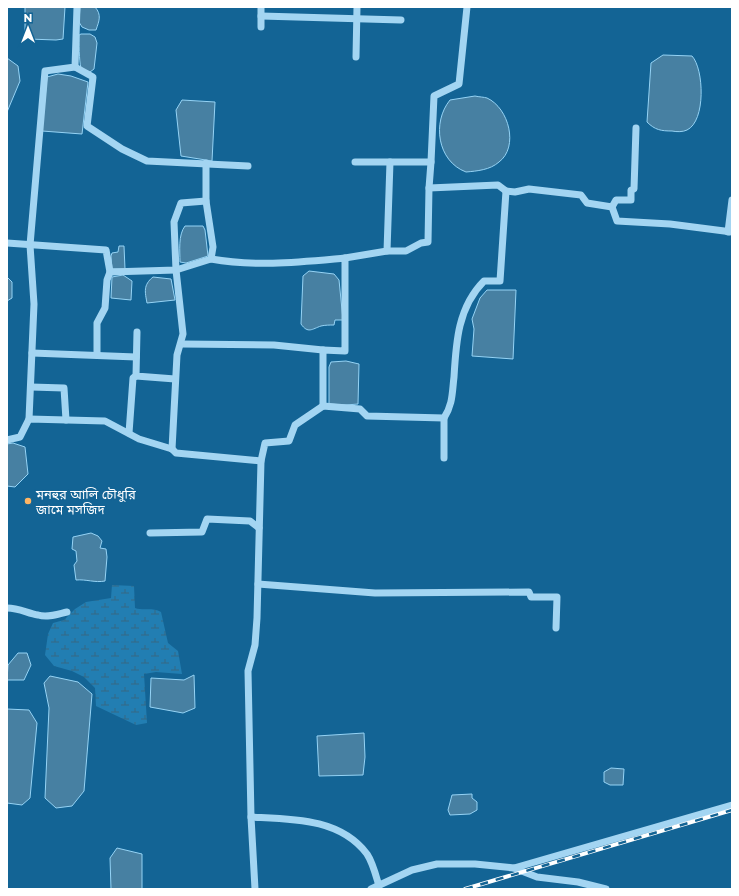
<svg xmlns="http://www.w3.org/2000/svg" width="739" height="896" font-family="Montserrat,'Noto Sans Bengali',sans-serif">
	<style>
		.wetland { fill: url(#wetland-marsh) }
		.water { fill: #4780a2; stroke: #95d3f5 }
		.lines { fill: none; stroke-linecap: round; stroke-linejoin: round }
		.minor { stroke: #a3d5f2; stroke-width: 7 }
		.rail-casing { stroke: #fff; stroke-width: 4 }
		.rail { stroke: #136495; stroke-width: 2.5; stroke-dasharray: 8; stroke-linecap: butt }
		.poi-dot { fill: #ffb564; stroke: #136495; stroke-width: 1.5 }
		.labels { text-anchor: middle; stroke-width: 3.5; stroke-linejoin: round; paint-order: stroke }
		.poi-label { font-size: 13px; fill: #fff; stroke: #136495; text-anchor: start }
	</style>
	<defs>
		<pattern id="wetland-marsh" width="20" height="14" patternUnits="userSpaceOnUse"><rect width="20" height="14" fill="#227eb2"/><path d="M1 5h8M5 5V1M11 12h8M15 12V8" fill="none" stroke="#356884"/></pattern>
	</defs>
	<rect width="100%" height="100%" fill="#136495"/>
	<path class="wetland" d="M 112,585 L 134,586 L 135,608 C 143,611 153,607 161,612 L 168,643 L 178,651 L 182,674 L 156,672 L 144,674 L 147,723 L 136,725 L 96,706 L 95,688 L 84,677 L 72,671 L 54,666 L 45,655 L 48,634 L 53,623 L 64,620 L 75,609 L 86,602 L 111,598 Z"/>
	<g class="water">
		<polygon points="25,7 65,7 63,39 56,40 28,39 25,37"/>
		<path d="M 80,7 L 95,7 C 102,15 99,21 96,30 L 89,30 L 82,27 L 79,22 Z"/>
		<path d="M 81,34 L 90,34 L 95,37 L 97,43 L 94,69 L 90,72 L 81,68 C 79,61 79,42 79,35 Z"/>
		<path d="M 663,55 L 692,56 C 704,69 706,121 687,130 C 683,132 677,132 672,131 C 661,131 655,130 647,122 L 651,63 Z"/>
		<polygon points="7,58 18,66 20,81 7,112"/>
		<polygon points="58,74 71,76 88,82 82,134 42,131 47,77"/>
		<path d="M 475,96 C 479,97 484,97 487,98 C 509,108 519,147 499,162 C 490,170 477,171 466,172 C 437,161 432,122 450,100 Z"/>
		<polygon points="182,100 215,102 212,161 181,156 176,110"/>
		<path d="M 185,226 L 203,226 L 205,230 L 208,256 L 186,263 L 180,262 C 180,251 178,235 185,226 Z"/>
		<polygon points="119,246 124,246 125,269 112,269 111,256 112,253 118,252"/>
		<path d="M 309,271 L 334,274 L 339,280 L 343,320 L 335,320 L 334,325 C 330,325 325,325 321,326 C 312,329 308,334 301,324 L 303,276 Z"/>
		<polygon points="123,275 132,281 131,300 111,298 112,277"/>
		<polygon points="7,277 12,282 12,298 7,301"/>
		<path d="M 153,277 L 171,279 L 175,300 L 147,303 C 145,292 143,285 153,277 Z"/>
		<polygon points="487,290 516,290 513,359 472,356 474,329 472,319 480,298"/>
		<polygon points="346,361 359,364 358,404 346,405 329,404 329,367 331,362"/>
		<polygon points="13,443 25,447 28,474 15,487 7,486 7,444"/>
		<path d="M 91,533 L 98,536 L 102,541 L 100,548 L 106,549 L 107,557 L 105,581 C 95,583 86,579 76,580 L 74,565 L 77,561 L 76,551 L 72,549 L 73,537 Z"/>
		<polygon points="18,653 27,653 31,665 24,680 7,680 8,665"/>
		<polygon points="194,675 195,708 183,713 150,707 151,678 184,680"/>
		<polygon points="50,676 78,682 92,694 84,791 72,806 56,808 45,798 49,708 44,683"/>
		<polygon points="7,709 29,710 37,723 30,798 22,805 7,803"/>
		<polygon points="364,733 365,757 363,775 319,776 317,736"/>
		<polygon points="611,768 624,769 623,785 610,785 604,782 604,772"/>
		<polygon points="472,794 472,798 477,802 477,810 470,814 450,815 448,810 452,795"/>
		<polygon points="117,848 142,854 142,889 111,889 110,858"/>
	</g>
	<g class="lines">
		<g class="minor">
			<polyline points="261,16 401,20"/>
			<polyline points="261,27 261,7"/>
			<polyline points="356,57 357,7"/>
			<polyline points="75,67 93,77 87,126 122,149 147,161 248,166"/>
			<polyline points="355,162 431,162 434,96 459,84 467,7"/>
			<polyline points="429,188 498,185 506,191 515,192 529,189 581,195 587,203 612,207 617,221 670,224 732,232"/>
			<polyline points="612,207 616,200 631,200 631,190 634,189 636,128"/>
			<polyline points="728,232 732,200"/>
			<polyline points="7,243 106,250 110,272 176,270 211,259 213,247 206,201 206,163"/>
			<polyline points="387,251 390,162"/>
			<polyline points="345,258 387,251 406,251 421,243 428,242 429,188 431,162"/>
			<path d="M 211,259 C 256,267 300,262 345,258 L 345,351 L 323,350 L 323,406"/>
			<polyline points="137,332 136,376 175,379"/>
			<polyline points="181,344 274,345 323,350"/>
			<polyline points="32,353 136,357"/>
			<polyline points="97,355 97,323 105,308 107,280 110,272"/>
			<polyline points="31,387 64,388 66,420"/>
			<polyline points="444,418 444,458"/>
			<polyline points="29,419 34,304 30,245 45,71 75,67 77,7"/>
			<polyline points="129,433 133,378 136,376"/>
			<polyline points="7,440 20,437 29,419 105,421 139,439 172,449 176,453 261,461"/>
			<polyline points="172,449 177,355 183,334 176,270 174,222 181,203 206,201"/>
			<polyline points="150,533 202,532 207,519 250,521 259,528"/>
			<polyline points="258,584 375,593 529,592 531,597 557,597 556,628"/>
			<path d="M 7,608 C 19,608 27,613 38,615 C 48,618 58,614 67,612"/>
			<path d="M 251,817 C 292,819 340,818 367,854 C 373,863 376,876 379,886"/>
			<polyline points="514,868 732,805"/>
			<path d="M 255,889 L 251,817 L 248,671 L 255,645 L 257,618 L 261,461 L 265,443 L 289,441 L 295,425 L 323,406 L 360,409 L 367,416 L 444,418 C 453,404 452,393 454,377 C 456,342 458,307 484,281 L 500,281 L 506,191"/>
			<polyline points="371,889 412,870 437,864 475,864 514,868 537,877 578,882 606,889"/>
		</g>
		<g class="rail-casing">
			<polyline id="rail" points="465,889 732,810"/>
		</g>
		<use href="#rail" class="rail"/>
	</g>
	<circle class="poi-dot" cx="28" cy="501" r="4"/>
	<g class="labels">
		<g class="poi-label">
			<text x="36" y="499">মনহুর আলি চৌধুরি<tspan x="36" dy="15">জামে মসজিদ</tspan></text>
		</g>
	</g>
	<rect width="739" height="896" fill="none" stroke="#ffffff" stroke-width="16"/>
	<g transform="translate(28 28)" stroke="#136495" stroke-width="3" paint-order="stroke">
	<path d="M0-3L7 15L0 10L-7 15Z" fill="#ffffff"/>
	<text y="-6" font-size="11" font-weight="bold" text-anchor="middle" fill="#ffffff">N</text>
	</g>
</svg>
